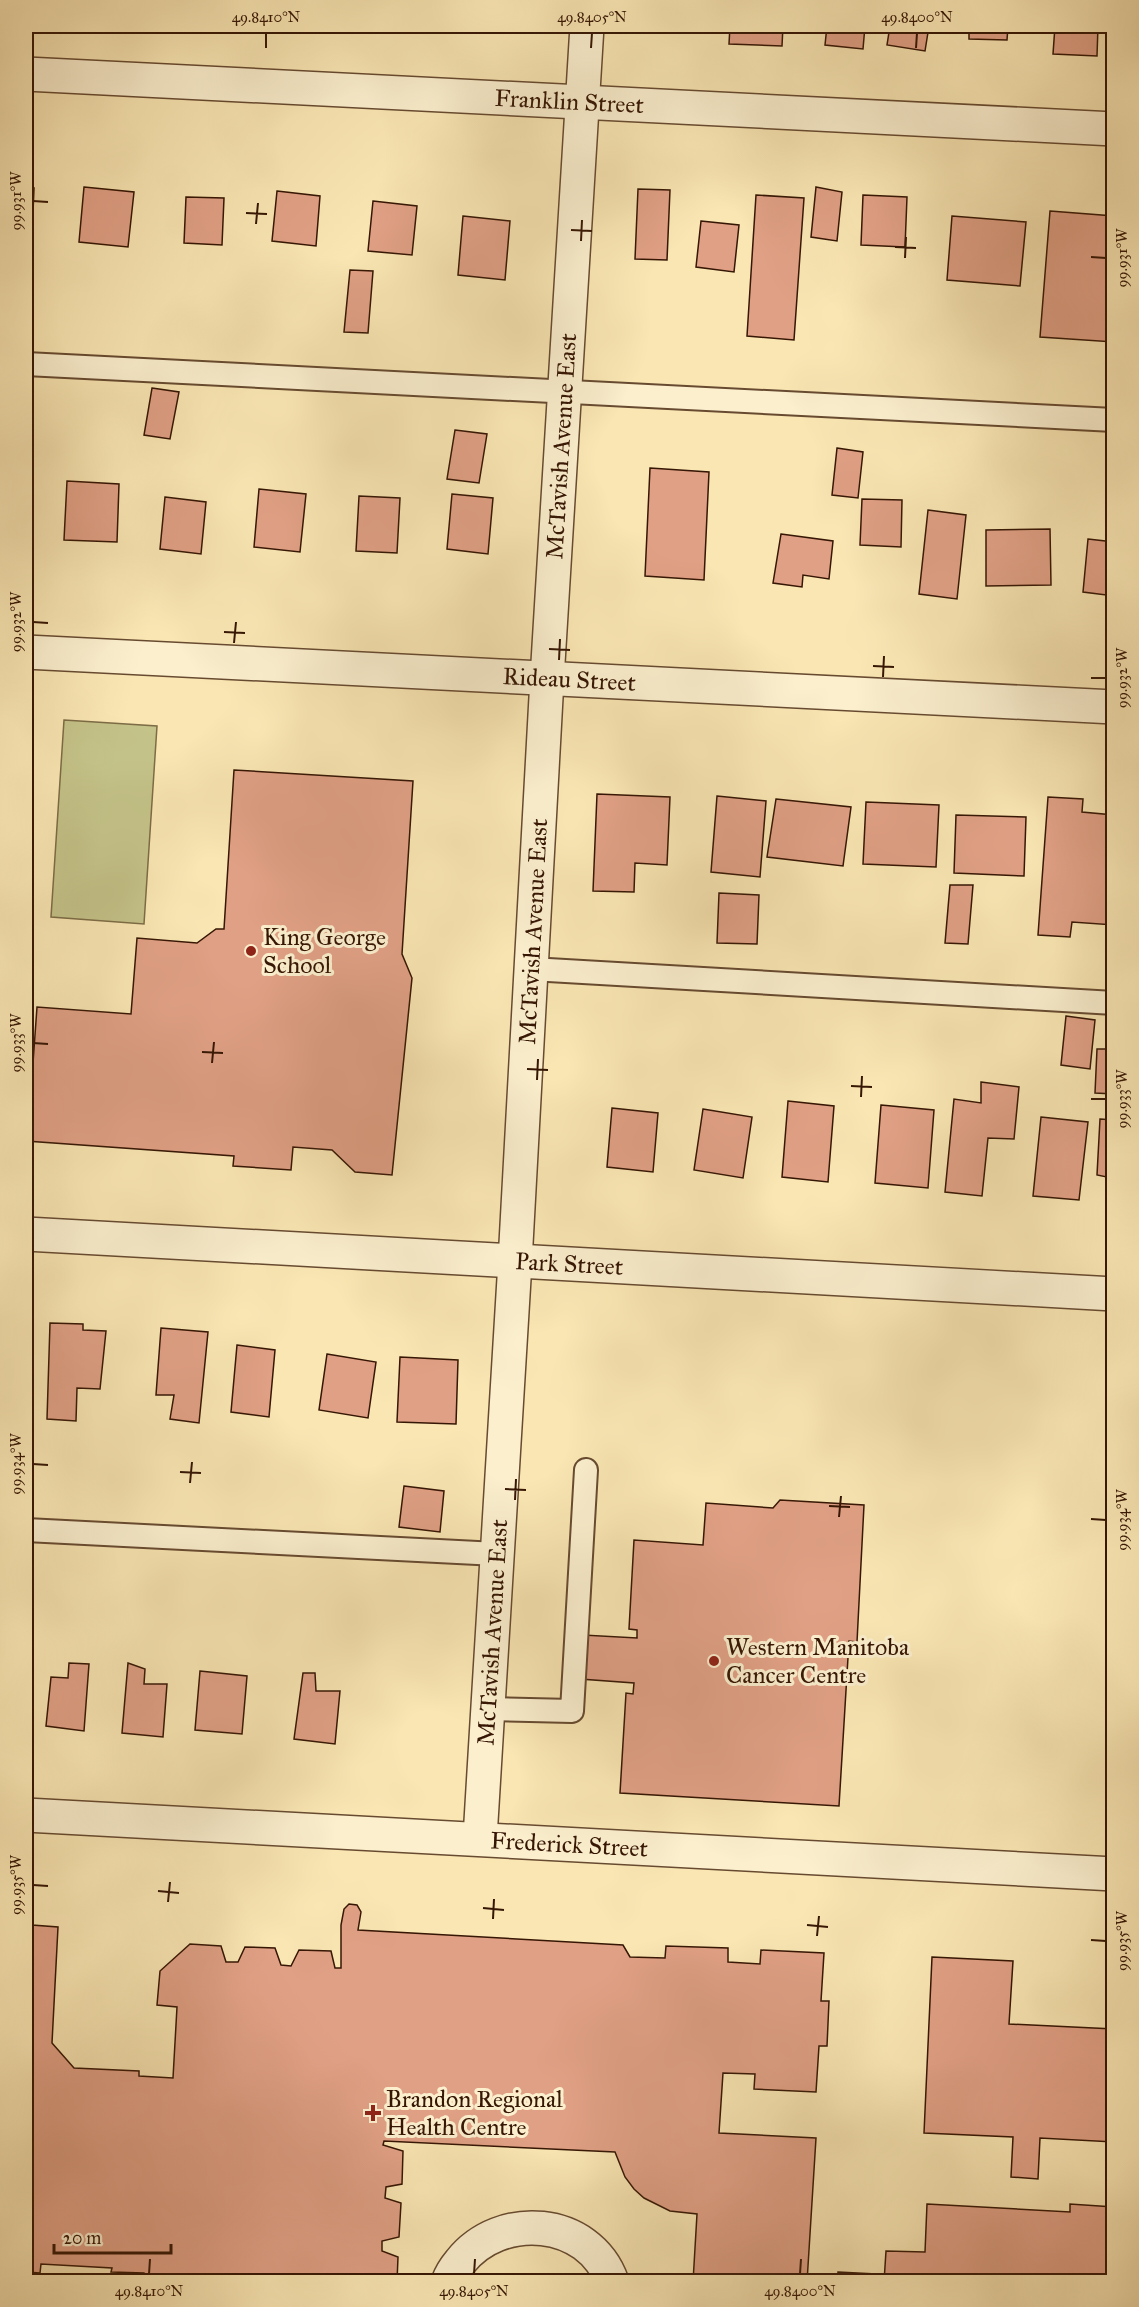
<svg xmlns="http://www.w3.org/2000/svg" width="1139" height="2307" font-family="'IM FELL Great Primer',serif">
	<style>
		.green { fill: #c4c389; stroke: #7d6c46; stroke-width: 1.5 }
		.building { fill: #e0a085; stroke: #361604; stroke-width: 1.5 }
		.lines { fill: none; stroke-linecap: round; stroke-linejoin: round }
		.lane-casing { stroke: #674a30; stroke-width: 26 }
		.street-casing { stroke: #674a30; stroke-width: 36 }
		.lane { stroke: #fbefce; stroke-width: 22 }
		.street { stroke: #fbefce; stroke-width: 33 }
		.ticks { fill: none; stroke: #361604; stroke-width: 2 }
		.poi-dot { fill: #8f2418; stroke: #fbefce; stroke-width: 2 }
		.labels { text-anchor: middle; stroke-width: 6; stroke-linejoin: round; paint-order: stroke }
		.street-label { font-size: 24px; fill: #361604; stroke: #fbefce }
		.poi-label { font-size: 24px; fill: #361604; stroke: #fbefce; text-anchor: start }
		.neatline { fill: none; stroke: #361604; stroke-width: 2 }
		.ticks-label { font-size: 15px; text-anchor: middle; fill: #361604 }
	</style>
	<rect width="100%" height="100%" fill="#f9e6b3"/>
	<filter id="stains"><feTurbulence type="fractalNoise" baseFrequency=".00333" numOctaves="4"/><feColorMatrix values="0 0 0 0 .2 0 0 0 0 .09 0 0 0 0 .02 0 0 0 .5 -.17"/></filter>
	<radialGradient id="worn" r=".72"><stop offset=".6" stop-color="#630" stop-opacity="0"/><stop offset="1" stop-color="#630" stop-opacity=".3"/></radialGradient>
	<polygon class="green" points="64,720 157,726 144,924 51,917"/>
	<g class="building">
		<polygon points="643,26 688,26 688,30 643,28"/>
		<polygon points="730,26 783,26 782,46 729,44"/>
		<polygon points="827,26 865,26 863,49 825,45"/>
		<polygon points="890,26 929,26 925,51 887,45"/>
		<polygon points="969,26 1008,26 1007,40 969,39"/>
		<polygon points="1055,26 1098,26 1097,56 1053,54"/>
		<polygon points="26,187 34,188 32,237 26,237"/>
		<polygon points="84,187 134,192 128,247 79,242"/>
		<polygon points="816,187 842,192 837,241 811,237"/>
		<polygon points="638,189 670,190 667,260 635,259"/>
		<polygon points="277,191 320,196 316,246 272,241"/>
		<polygon points="756,195 804,198 794,340 747,336"/>
		<polygon points="863,195 907,197 905,247 861,245"/>
		<polygon points="186,197 224,198 222,245 184,243"/>
		<polygon points="373,201 417,206 412,255 368,251"/>
		<polygon points="1050,211 1114,216 1114,342 1040,337"/>
		<polygon points="463,216 510,221 505,280 458,275"/>
		<polygon points="952,216 1026,222 1020,286 947,280"/>
		<polygon points="701,221 739,225 734,272 696,267"/>
		<polygon points="350,270 373,271 368,333 344,332"/>
		<polygon points="152,388 179,392 170,439 144,435"/>
		<polygon points="455,430 487,434 479,483 447,479"/>
		<polygon points="837,448 863,452 858,498 832,495"/>
		<polygon points="650,468 709,472 704,580 645,576"/>
		<polygon points="67,481 119,484 117,542 64,540"/>
		<polygon points="259,489 306,494 300,552 254,547"/>
		<polygon points="452,494 493,498 488,554 447,549"/>
		<polygon points="359,496 400,498 397,553 356,551"/>
		<polygon points="165,497 206,502 201,554 160,549"/>
		<polygon points="862,499 902,500 901,547 860,545"/>
		<polygon points="928,510 966,515 957,599 919,594"/>
		<polygon points="1050,529 1051,585 986,586 986,530"/>
		<polygon points="781,534 833,541 829,579 803,575 802,587 773,583"/>
		<polygon points="1088,539 1114,542 1114,596 1083,592"/>
		<polygon points="234,770 413,781 402,954 412,978 392,1175 355,1172 332,1150 293,1147 291,1170 233,1166 234,1156 26,1141 26,1063 33,1063 37,1007 131,1014 137,938 197,943 216,929 224,929"/>
		<polygon points="597,794 670,797 667,865 635,863 634,892 593,891"/>
		<polygon points="717,796 766,801 760,877 711,872"/>
		<polygon points="1048,797 1083,799 1082,812 1114,815 1114,925 1072,922 1070,937 1038,935"/>
		<polygon points="776,799 851,807 843,866 767,857"/>
		<polygon points="866,802 939,805 936,867 863,864"/>
		<polygon points="956,815 1026,817 1024,876 954,873"/>
		<polygon points="950,885 973,885 968,944 945,943"/>
		<polygon points="719,893 759,895 757,944 717,943"/>
		<polygon points="1066,1016 1095,1020 1090,1069 1061,1065"/>
		<polygon points="1097,1049 1114,1049 1114,1094 1095,1093"/>
		<polygon points="981,1082 1019,1087 1014,1139 988,1138 982,1196 945,1192 954,1099 981,1103"/>
		<polygon points="788,1101 834,1106 828,1182 782,1177"/>
		<polygon points="881,1105 934,1110 928,1188 875,1183"/>
		<polygon points="612,1108 658,1113 653,1172 607,1167"/>
		<polygon points="703,1109 752,1117 743,1178 694,1170"/>
		<polygon points="1041,1117 1088,1122 1079,1200 1033,1196"/>
		<polygon points="1100,1119 1114,1120 1114,1193 1111,1193 1112,1178 1097,1175"/>
		<polygon points="50,1323 83,1324 83,1330 106,1331 100,1389 77,1388 76,1421 47,1419"/>
		<polygon points="161,1328 208,1332 199,1423 170,1419 174,1395 156,1395"/>
		<polygon points="237,1345 275,1350 269,1417 231,1412"/>
		<polygon points="327,1354 376,1362 368,1418 319,1410"/>
		<polygon points="400,1357 458,1360 456,1424 397,1422"/>
		<polygon points="404,1486 444,1491 440,1532 399,1527"/>
		<polygon points="780,1500 864,1505 857,1642 849,1641 839,1806 620,1793 626,1693 633,1694 634,1683 580,1679 583,1635 637,1638 637,1630 629,1629 634,1540 703,1545 706,1503 773,1508"/>
		<polygon points="69,1663 89,1664 84,1731 46,1726 51,1677 68,1678"/>
		<polygon points="128,1663 145,1669 144,1684 167,1684 163,1737 122,1733"/>
		<polygon points="200,1671 247,1676 242,1734 195,1730"/>
		<polygon points="303,1673 315,1673 316,1691 340,1691 335,1744 294,1739"/>
		<polygon points="349,1904 357,1905 361,1912 358,1930 623,1945 630,1957 665,1958 666,1946 728,1948 728,1962 760,1964 761,1950 824,1953 821,2001 829,2001 827,2046 819,2046 816,2092 754,2089 755,2074 723,2073 719,2133 816,2138 807,2282 693,2282 697,2214 670,2211 644,2198 634,2189 625,2177 615,2152 384,2141 383,2145 403,2151 402,2184 386,2187 385,2198 401,2203 399,2237 382,2241 382,2251 398,2257 397,2282 219,2282 219,2280 208,2279 207,2282 165,2282 164,2278 161,2278 160,2282 146,2282 144,2273 111,2272 112,2268 41,2264 40,2273 26,2272 26,1915 32,1915 32,1925 58,1927 52,2043 74,2068 139,2071 139,2076 173,2078 177,2007 157,2005 160,1971 190,1944 221,1946 226,1962 238,1962 245,1947 275,1948 281,1965 291,1966 299,1950 331,1951 335,1968 341,1968 341,1925 344,1909"/>
		<polygon points="932,1957 1013,1961 1009,2024 1114,2029 1114,2142 1040,2138 1038,2179 1011,2177 1013,2137 924,2133"/>
		<polygon points="927,2204 1070,2212 1070,2204 1114,2207 1114,2282 884,2282 886,2251 925,2252"/>
		<polygon points="838,2272 876,2274 876,2282 837,2282"/>
	</g>
	<g class="lines">
		<g class="lane-casing">
			<g id="lane">
				<polyline points="26,364 1114,420"/>
				<polyline points="531,969 1114,1003"/>
				<polyline points="26,1530 497,1554"/>
				<polyline points="487,1709 572,1711 586,1470"/>
			</g>
		</g>
		<g class="street-casing">
			<g id="street">
				<path id="s1" d="M 26,74 L 1114,129"/>
				<path id="s2" d="M 26,652 L 1114,707"/>
				<path id="s3" d="M 26,1234 L 1114,1294"/>
				<path id="s4" d="M 26,1815 L 1114,1874"/>
				<path id="s5" d="M 480,1838 L 515,1262 L 547,679 L 587,26"/>
				<path d="M 448,2282 C 451,2274 455,2268 460,2262 C 500,2211 589,2217 612,2282"/>
			</g>
		</g>
		<use href="#lane" class="lane"/>
		<use href="#street" class="street"/>
	</g>
	<path class="ticks" d="M 266,48 L 266,33M 591,48 L 592,33M 916,48 L 917,33M 33,201 L 48,202M 246,213 L 267,214M 256,224 L 258,203M 571,230 L 592,231M 581,241 L 582,220M 895,247 L 916,248M 1091,257 L 1106,258M 905,258 L 906,237M 33,622 L 48,623M 224,632 L 245,633M 234,643 L 236,622M 549,649 L 570,650M 559,660 L 560,639M 873,666 L 894,667M 883,677 L 884,656M 1091,678 L 1106,678M 33,1043 L 48,1044M 202,1052 L 223,1053M 212,1063 L 214,1042M 527,1069 L 548,1070M 537,1080 L 538,1059M 851,1086 L 872,1087M 861,1097 L 862,1076M 1091,1099 L 1106,1099M 33,1464 L 48,1465M 180,1472 L 201,1473M 190,1483 L 192,1462M 505,1489 L 526,1490M 515,1500 L 516,1479M 829,1506 L 850,1507M 839,1517 L 841,1496M 1091,1519 L 1106,1520M 33,1885 L 48,1886M 158,1891 L 179,1893M 168,1902 L 170,1882M 483,1908 L 504,1910M 493,1919 L 494,1899M 807,1925 L 828,1927M 817,1936 L 819,1916M 1091,1940 L 1106,1941M 149,2274 L 150,2259M 474,2274 L 475,2259M 800,2274 L 801,2259"/>
	<g class="poi-dot">
		<circle cx="251" cy="951" r="6"/>
		<circle cx="714" cy="1661" r="6"/>
		<path d="M370 2104h6v6h6v6h-6v6h-6v-6h-6v-6h6z"/>
	</g>
	<g class="labels">
		<g class="street-label">
			<text dy="8" stroke="none"><textPath href="#s1" startOffset="544">Franklin Street</textPath></text>
			<text dy="8" stroke="none"><textPath href="#s5" startOffset="1394">McTavish Avenue East</textPath></text>
			<text dy="8" stroke="none"><textPath href="#s2" startOffset="544">Rideau Street</textPath></text>
			<text dy="8" stroke="none"><textPath href="#s5" startOffset="908">McTavish Avenue East</textPath></text>
			<text dy="8" stroke="none"><textPath href="#s3" startOffset="544">Park Street</textPath></text>
			<text dy="8" stroke="none"><textPath href="#s5" startOffset="206">McTavish Avenue East</textPath></text>
			<text dy="8" stroke="none"><textPath href="#s4" startOffset="544">Frederick Street</textPath></text>
		</g>
		<g class="poi-label">
			<text x="263" y="945">King George<tspan x="263" dy="28">School</tspan></text>
			<text x="726" y="1655">Western Manitoba<tspan x="726" dy="28">Cancer Centre</tspan></text>
			<text x="386" y="2107">Brandon Regional<tspan x="386" dy="28">Health Centre</tspan></text>
		</g>
	</g>
	<rect width="1139" height="2307" fill="none" stroke="#f9e6b3" stroke-width="66"/>
	<path d="M54 2244v9h117v-9" fill="none" stroke="#361604" stroke-width="3"/>
	<text x="63" y="2244" font-size="18" fill="#361604" stroke="#fbefce" stroke-width="4.5" paint-order="stroke">20 m</text>
	<rect x="33" y="33" width="1073" height="2241" class="neatline"/>
	<g class="ticks-label">
		<text x="266" y="22">49.8410°N</text>
		<text x="592" y="22">49.8405°N</text>
		<text x="917" y="22">49.8400°N</text>
		<text transform="translate(16 201) rotate(-90)" y="5">99.931°W</text>
		<text transform="translate(1122 258) rotate(-90)" y="5">99.931°W</text>
		<text transform="translate(16 622) rotate(-90)" y="5">99.932°W</text>
		<text transform="translate(1122 678) rotate(-90)" y="5">99.932°W</text>
		<text transform="translate(16 1043) rotate(-90)" y="5">99.933°W</text>
		<text transform="translate(1122 1099) rotate(-90)" y="5">99.933°W</text>
		<text transform="translate(16 1464) rotate(-90)" y="5">99.934°W</text>
		<text transform="translate(1122 1520) rotate(-90)" y="5">99.934°W</text>
		<text transform="translate(16 1885) rotate(-90)" y="5">99.935°W</text>
		<text transform="translate(1122 1941) rotate(-90)" y="5">99.935°W</text>
		<text x="149" y="2296">49.8410°N</text>
		<text x="474" y="2296">49.8405°N</text>
		<text x="800" y="2296">49.8400°N</text>
	</g>
	<rect width="100%" height="100%" filter="url(#stains)"/>
	<rect width="100%" height="100%" fill="url(#worn)"/>
</svg>
